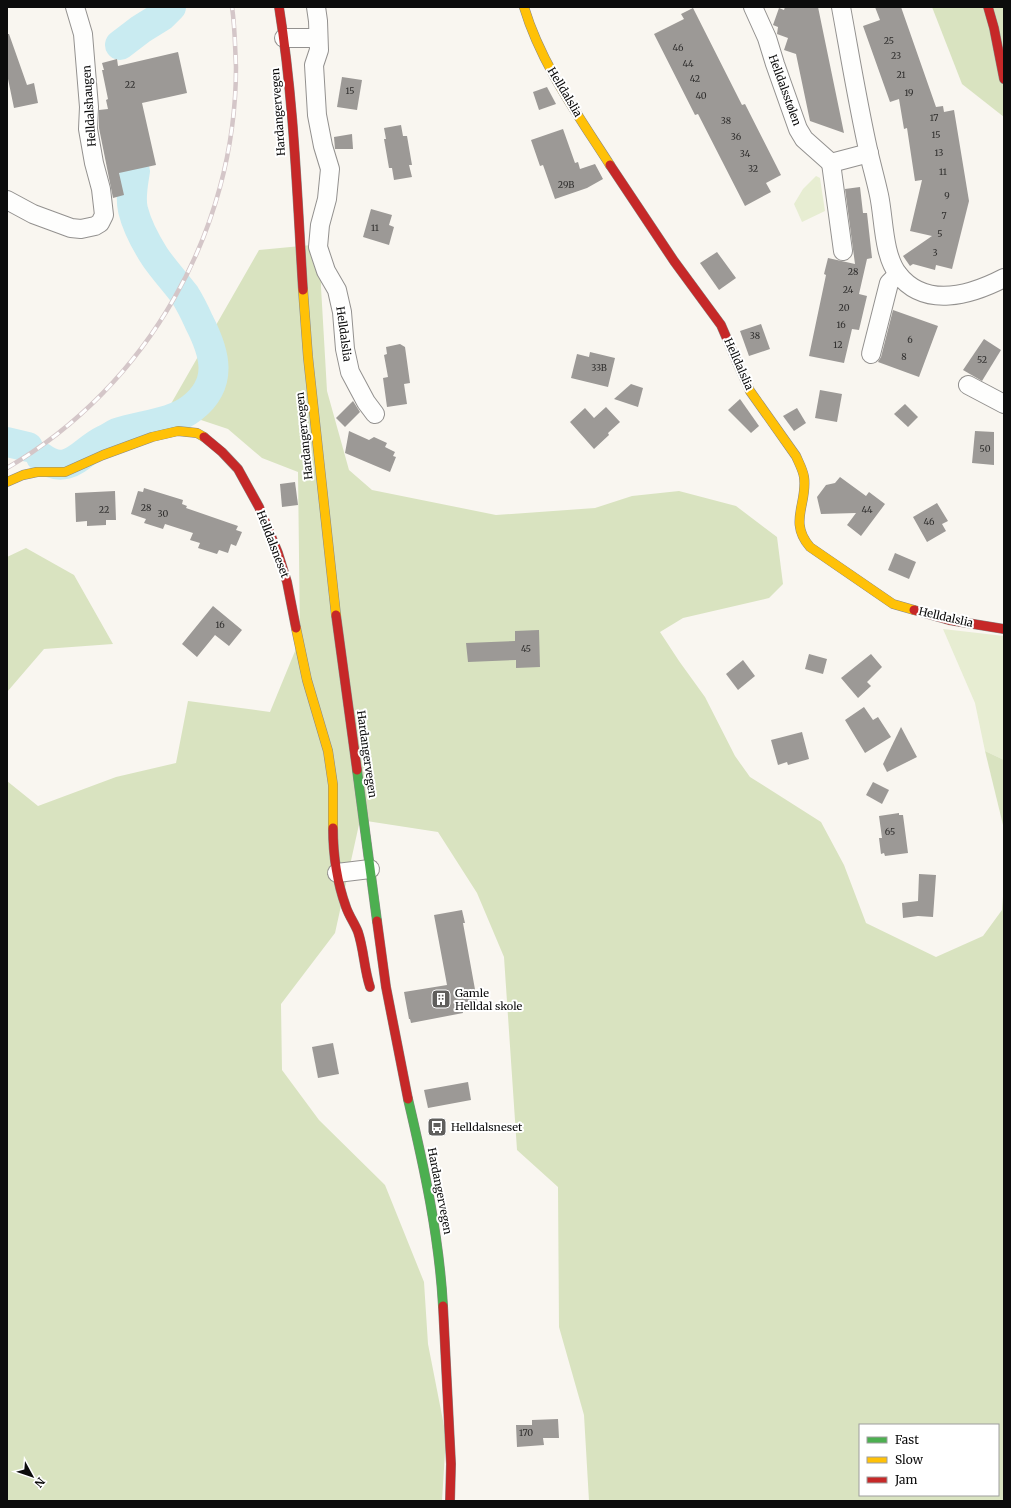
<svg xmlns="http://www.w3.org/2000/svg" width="1011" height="1508" font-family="Merriweather,serif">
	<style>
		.green { fill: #e7edd2 }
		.forest { fill: #d9e3c0; fill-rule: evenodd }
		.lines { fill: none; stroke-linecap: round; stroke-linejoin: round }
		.river { stroke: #c9ebf1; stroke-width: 30 }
		.building { fill: #9c9996 }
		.street-casing { stroke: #93918f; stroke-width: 20 }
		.fast-casing { stroke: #898885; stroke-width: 10 }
		.slow-casing { stroke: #898885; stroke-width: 10 }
		.jam-casing { stroke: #898885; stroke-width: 10 }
		.street { stroke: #fefefd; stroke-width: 18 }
		.fast { stroke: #4caf50; stroke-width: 9 }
		.slow { stroke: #ffc107; stroke-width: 9 }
		.jam { stroke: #c62828; stroke-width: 9 }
		.rail-casing { stroke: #d4c6c8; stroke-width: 4.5 }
		.rail { stroke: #fff; stroke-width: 3; stroke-dasharray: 9; stroke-linecap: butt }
		.labels { text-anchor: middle; stroke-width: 4; stroke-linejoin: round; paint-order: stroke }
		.number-label { font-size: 9px; fill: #302f2e }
		.street-label { font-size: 11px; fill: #0c0c0c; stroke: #fff }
		.poi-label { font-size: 11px; fill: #0c0c0c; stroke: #fff; text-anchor: start }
	</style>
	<rect width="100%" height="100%" fill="#f9f6f0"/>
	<g class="green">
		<polygon points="816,176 820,178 825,211 802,222 794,204 803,189"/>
		<polygon points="943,629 1004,636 1004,760 985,751 975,703"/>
	</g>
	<g class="forest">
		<polygon points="932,7 1004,7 1004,117 962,84"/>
		<path d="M 322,244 L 321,287 L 327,391 L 349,470 L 372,490 L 496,515 L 595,508 L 632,496 L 679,491 L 736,506 L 777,537 L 783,584 L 769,598 L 683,618 L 660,632 L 679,661 L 705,697 L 735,756 L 750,777 L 821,822 L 844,865 L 866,923 L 936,957 L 983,936 L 1002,910 L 1004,883 L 1004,1501 L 589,1501 L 584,1415 L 559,1327 L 558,1187 L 517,1150 L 504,957 L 477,893 L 438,832 L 360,820 L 335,933 L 281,1004 L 282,1070 L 319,1120 L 385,1185 L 424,1282 L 428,1344 L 446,1436 L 442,1501 L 7,1501 L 7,781 L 38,806 L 116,777 L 176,763 L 188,701 L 270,712 L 300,639 L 298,472 L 262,458 L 228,429 L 168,409 L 259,250 ZM 860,1425 L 998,1425 L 998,1495 L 860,1495 Z"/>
		<polygon points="26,548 74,575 113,644 44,649 7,692 7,557"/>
		<polygon points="985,751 1004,760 1004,829"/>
	</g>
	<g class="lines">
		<g class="river">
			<polyline points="120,45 141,29 162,16 171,7"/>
			<polyline points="7,442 28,447"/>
			<path d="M 41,457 C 69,478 81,451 104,440 C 108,438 113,435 117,433 C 140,425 172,424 192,408 C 224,383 215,353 199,322 C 195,313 190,303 185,295 C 175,282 164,270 155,257 C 146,243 137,226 133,210 C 130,197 133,184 135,171"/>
		</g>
	</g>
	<g class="building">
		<polygon points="785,7 818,7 844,133 810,121 796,54 784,50 788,38 777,34 778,27 773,25 779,8 784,10"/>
		<polygon points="875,7 901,7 936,107 943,106 944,112 954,110 969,201 952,269 936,265 935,270 913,264 910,266 903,256 932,236 910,231 922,180 915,181 907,128 904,129 899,99 890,102 863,26 880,20"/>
		<polygon points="693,8 742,105 745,104 781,175 766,183 771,192 745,206 698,114 695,115 654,34 684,19 681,14"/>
		<polygon points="7,34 9,34 27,85 34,83 38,103 14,108 7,74"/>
		<polygon points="178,52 187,93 142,103 156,165 119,173 124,195 113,198 99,128 99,110 108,109 106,100 108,99 102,70 104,70 102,63 117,59 118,66"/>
		<polygon points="342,77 362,80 357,110 337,107"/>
		<polygon points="547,87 556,104 539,110 533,92"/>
		<polygon points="401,125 403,136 407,136 412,165 409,165 412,177 394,180 392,168 389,168 384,139 386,139 384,128"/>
		<polygon points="563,129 575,163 578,162 580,169 595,164 603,179 587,188 555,199 543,165 540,166 531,140"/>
		<polygon points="352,134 353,149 335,149 334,137"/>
		<polygon points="860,187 863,213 867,213 872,258 867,259 859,294 867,296 859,330 852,329 844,363 809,356 826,275 824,274 828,258 855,264 845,189"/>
		<polygon points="371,209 392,215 389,225 394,227 389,245 363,237"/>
		<polygon points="717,252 736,278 719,290 700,263"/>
		<polygon points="893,310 938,326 919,377 878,362 881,357"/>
		<polygon points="761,324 770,349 749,356 740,331"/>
		<polygon points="984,339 1001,350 982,381 963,370"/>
		<polygon points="400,344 405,347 410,383 404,384 407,404 387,407 383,378 388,377 384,355 387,354 386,347"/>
		<polygon points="590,352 615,358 608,387 571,378 577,354 589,357"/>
		<polygon points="631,384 643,388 638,407 614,399"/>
		<polygon points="820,390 842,394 837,422 815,418"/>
		<polygon points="740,399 759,426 751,433 728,410"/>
		<polygon points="353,401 360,412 345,427 336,418"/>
		<polygon points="905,404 918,417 908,427 894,414"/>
		<polygon points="606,407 620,422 608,433 609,435 594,449 570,422 585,408 594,418"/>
		<polygon points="797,408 806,423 794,431 783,416"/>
		<polygon points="349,431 369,440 374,437 387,443 385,447 395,452 393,456 396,457 390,472 345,453"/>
		<polygon points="975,431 994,432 994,465 972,463"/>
		<polygon points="840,477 866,496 869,492 885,504 861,536 847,525 856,513 821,514 817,497 826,485 835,483"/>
		<polygon points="295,482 298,505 282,507 280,484"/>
		<polygon points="144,488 183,500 182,504 187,506 186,508 238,526 236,530 242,532 236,546 231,544 228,553 219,550 217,554 198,548 200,543 190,540 193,533 165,524 163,529 144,523 146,519 131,514 138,491 143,492"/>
		<polygon points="115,491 116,520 106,520 106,525 87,526 87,521 76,522 75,493"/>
		<polygon points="937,503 948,521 942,524 946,531 927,542 913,517"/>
		<polygon points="895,553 916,562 909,579 888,570"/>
		<polygon points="213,606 242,630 229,646 215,635 197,657 182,644"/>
		<polygon points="539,630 540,667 516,668 516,660 468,662 466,643 515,641 515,631"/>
		<polygon points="809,654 827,659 823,674 805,669"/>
		<polygon points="871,654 882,667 867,682 871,686 858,698 841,678"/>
		<polygon points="743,660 755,676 738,690 726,674"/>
		<polygon points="864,707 873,720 878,717 891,737 865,753 845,720"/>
		<polygon points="901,727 917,757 887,772 883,764"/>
		<polygon points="802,732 809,759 788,765 787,762 778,765 771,740"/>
		<polygon points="873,782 889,790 882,804 866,795"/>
		<polygon points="899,813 899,815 903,815 908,853 885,856 884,853 881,854 879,838 882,838 879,816"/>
		<polygon points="919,874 936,875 933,917 918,916 903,918 902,903 918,901"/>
		<polygon points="462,910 465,923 463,923 478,1006 462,1008 463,1013 411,1023 410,1019 409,1019 404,992 447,985 434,915"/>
		<polygon points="333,1043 339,1074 318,1078 312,1047"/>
		<polygon points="468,1082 471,1100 428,1108 424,1090"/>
		<polygon points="558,1419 559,1438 543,1438 544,1445 517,1447 516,1425 532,1425 532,1420"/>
	</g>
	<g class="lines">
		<g class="street-casing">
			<g id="street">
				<polyline points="316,7 318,21 319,50 314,65 317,115 323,146 330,169 327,199 320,225 318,247 326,271 337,290 342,312 345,349 350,372 366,402 375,414"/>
				<polyline points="753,7 767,38 775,64 798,129 804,139 831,163 869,153"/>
				<path d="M 841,7 C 850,56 858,105 869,154 C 872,167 876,181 879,195 C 884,218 883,255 898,274 C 925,309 971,295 1004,278"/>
				<polyline points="284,38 318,38"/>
				<polyline points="831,163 843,251"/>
				<polyline points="7,200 33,214 71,228 81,229 95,226 100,223 104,215 101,189 94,163 88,129 89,107 83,34 75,7"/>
				<polyline points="871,354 889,283 898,274"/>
				<polyline points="968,385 1004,404"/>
				<polyline points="337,873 370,869"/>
			</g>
		</g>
		<g class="fast-casing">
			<g id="fast">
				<polyline points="357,770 377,921"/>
				<path d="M 408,1099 C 424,1167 439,1235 443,1306"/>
			</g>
		</g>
		<g class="slow-casing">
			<g id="slow">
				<path d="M 524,7 C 541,64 578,115 610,165"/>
				<polyline points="303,290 308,357 336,615"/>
				<path d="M 737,362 L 750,391 L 796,456 C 799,463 803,470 804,477 C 808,503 788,522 810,547 L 893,604 L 914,610"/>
				<polyline points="7,482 23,475 37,472 65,472 103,455 152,437 178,431 197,433 204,437"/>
				<polyline points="296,628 307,680 328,751 333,785 333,828"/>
			</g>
		</g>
		<g class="jam-casing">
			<g id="jam">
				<path d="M 279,7 C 294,100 297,195 303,290"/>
				<polyline points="988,7 994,28 1004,79"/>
				<polyline points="610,165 674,261 721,325 737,362"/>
				<polyline points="204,437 222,452 238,469 259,507 278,553 287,582 296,628"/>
				<polyline points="914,610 949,620 1004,629"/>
				<polyline points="336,615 357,770"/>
				<path d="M 333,828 C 333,855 337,882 346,907 C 349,916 355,924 358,932 C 364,950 364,969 370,987"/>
				<polyline points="377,921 386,987 408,1099"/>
				<polyline points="443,1306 451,1464 450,1501"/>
			</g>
		</g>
		<use href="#street" class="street"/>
		<use href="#fast" class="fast"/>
		<use href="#slow" class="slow"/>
		<use href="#jam" class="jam"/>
		<g class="rail-casing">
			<path id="rail" d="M 7,468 C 148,386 236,230 236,67 C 235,47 235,27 232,7"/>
		</g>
		<use href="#rail" class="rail"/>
	</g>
	<defs>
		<g id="building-square" transform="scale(1)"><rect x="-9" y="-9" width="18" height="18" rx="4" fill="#5f5e5c" stroke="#fff"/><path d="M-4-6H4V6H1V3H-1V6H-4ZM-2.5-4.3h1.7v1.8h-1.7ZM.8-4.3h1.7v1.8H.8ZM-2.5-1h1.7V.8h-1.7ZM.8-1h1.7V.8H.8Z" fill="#fff"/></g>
		<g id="bus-square" transform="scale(1)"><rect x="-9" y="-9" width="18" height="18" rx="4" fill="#5f5e5c" stroke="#fff"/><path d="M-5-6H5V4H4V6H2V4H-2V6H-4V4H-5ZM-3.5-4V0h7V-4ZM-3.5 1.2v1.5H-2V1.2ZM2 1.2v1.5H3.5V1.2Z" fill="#fff"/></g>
	</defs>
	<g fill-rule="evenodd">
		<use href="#building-square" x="441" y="999"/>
		<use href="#bus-square" x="437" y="1127"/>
	</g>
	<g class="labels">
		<g class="number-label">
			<text x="889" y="44">25</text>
			<text x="678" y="51">46</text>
			<text x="896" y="59">23</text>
			<text x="688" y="67">44</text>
			<text x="901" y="78">21</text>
			<text x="695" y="82">42</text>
			<text x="130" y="88">22</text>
			<text x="350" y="94">15</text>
			<text x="909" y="96">19</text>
			<text x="701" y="99">40</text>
			<text x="934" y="121">17</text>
			<text x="726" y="124">38</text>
			<text x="936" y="138">15</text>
			<text x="736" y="140">36</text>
			<text x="939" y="156">13</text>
			<text x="745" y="157">34</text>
			<text x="753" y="172">32</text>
			<text x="943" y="175">11</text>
			<text x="566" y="188">29B</text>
			<text x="947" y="199">9</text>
			<text x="944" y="219">7</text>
			<text x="375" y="231">11</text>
			<text x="940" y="237">5</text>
			<text x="935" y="256">3</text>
			<text x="853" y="275">28</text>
			<text x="848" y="293">24</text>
			<text x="844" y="311">20</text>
			<text x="841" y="328">16</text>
			<text x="755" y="339">38</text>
			<text x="910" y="343">6</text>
			<text x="838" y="348">12</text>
			<text x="904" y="360">8</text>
			<text x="982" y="363">52</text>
			<text x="599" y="371">33B</text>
			<text x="985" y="452">50</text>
			<text x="146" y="511">28</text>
			<text x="104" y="513">22</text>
			<text x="867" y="513">44</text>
			<text x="163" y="517">30</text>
			<text x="929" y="525">46</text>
			<text x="220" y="628">16</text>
			<text x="526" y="652">45</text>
			<text x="890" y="835">65</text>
			<text x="526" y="1436">170</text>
		</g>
		<g class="street-label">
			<text transform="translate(785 90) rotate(70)" y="4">Helldalsstølen</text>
			<text transform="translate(565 92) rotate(59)" y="4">Helldalslia</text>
			<text transform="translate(89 106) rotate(-94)" y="4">Helldalshaugen</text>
			<text transform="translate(278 112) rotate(-94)" y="4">Hardangervegen</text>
			<text transform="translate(344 334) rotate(82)" y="4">Helldalslia</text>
			<text transform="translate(739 364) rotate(66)" y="4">Helldalslia</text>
			<text transform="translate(304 436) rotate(-96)" y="4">Hardangervegen</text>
			<text transform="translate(273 544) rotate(69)" y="4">Helldalsneset</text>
			<text transform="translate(946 617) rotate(13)" y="4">Helldalslia</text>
			<text transform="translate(367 754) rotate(82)" y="4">Hardangervegen</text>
			<text transform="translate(440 1191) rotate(79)" y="4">Hardangervegen</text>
		</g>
		<g class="poi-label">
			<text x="455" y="997">Gamle<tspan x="455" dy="13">Helldal skole</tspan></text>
			<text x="451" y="1131">Helldalsneset</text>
		</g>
	</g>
	<rect width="1011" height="1508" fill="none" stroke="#0c0c0c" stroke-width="16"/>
	<rect x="859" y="1424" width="140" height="72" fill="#ffffff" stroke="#9e9e9e"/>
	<rect x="867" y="1437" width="20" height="6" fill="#4caf50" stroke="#9e9e9e"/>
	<text x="895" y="1444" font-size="12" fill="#0c0c0c">Fast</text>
	<rect x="867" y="1457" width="20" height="6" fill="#ffc107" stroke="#9e9e9e"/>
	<text x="895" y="1464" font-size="12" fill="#0c0c0c">Slow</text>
	<rect x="867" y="1477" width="20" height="6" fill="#c62828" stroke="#9e9e9e"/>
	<text x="895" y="1484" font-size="12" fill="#0c0c0c">Jam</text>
	<g transform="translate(32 1476) rotate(130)" stroke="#ffffff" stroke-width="3" paint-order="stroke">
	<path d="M0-3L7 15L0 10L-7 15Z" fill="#0c0c0c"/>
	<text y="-6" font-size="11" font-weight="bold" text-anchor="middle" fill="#0c0c0c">N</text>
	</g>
</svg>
